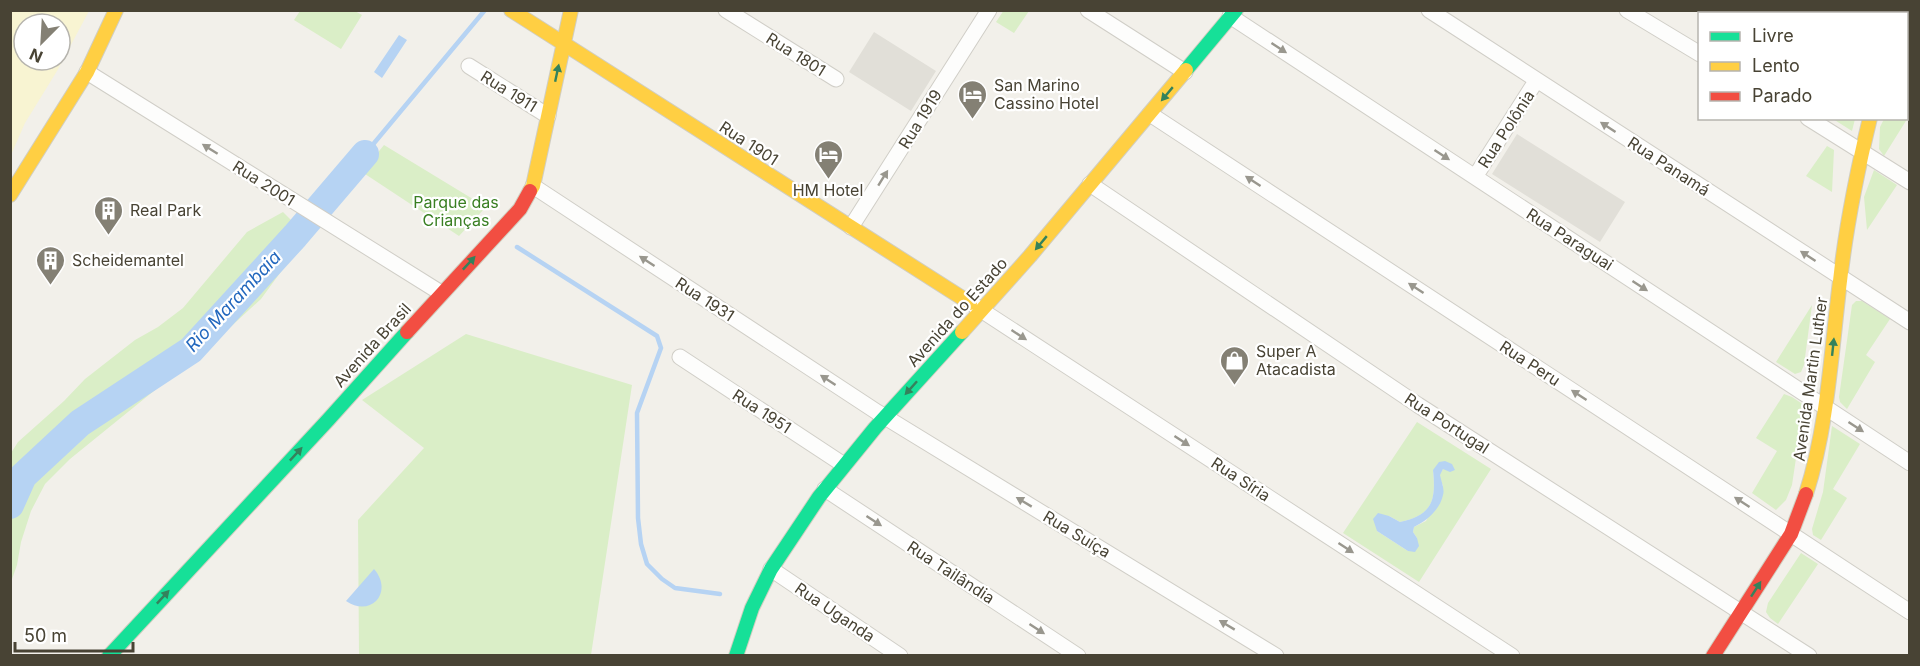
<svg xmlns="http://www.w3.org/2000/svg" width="1920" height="666" font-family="Inter,sans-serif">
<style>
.green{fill:#daeec7;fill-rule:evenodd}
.sand{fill:#f8f4d2;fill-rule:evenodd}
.parking{fill:#e1dfd8}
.water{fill:#b6d3f3}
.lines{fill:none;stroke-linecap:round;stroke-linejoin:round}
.stream{stroke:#b6d3f3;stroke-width:4.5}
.river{stroke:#b6d3f3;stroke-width:28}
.street-casing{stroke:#d0cec7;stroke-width:17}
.fast-casing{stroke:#d1cec0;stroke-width:16}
.slow-casing{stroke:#d1cec0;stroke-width:16}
.jam-casing{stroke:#d1cec0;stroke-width:16}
.street{stroke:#fdfdfc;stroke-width:15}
.fast{stroke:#16e098;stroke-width:14}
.slow{stroke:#ffcf43;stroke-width:14}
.jam{stroke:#f24e42;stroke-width:14}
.oneway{fill:#99978e}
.oneway2{fill:#34825c}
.labels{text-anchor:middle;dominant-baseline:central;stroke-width:4.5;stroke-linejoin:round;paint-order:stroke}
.street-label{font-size:16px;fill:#484334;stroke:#fff}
.poi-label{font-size:16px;fill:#484334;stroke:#fff;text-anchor:start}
.park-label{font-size:16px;fill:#397f22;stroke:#fff}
.water-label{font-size:18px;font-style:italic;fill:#2368be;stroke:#fff}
</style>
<rect width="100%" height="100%" fill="#f2f0ea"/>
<path class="green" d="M1004,10L1029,11L1014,33L996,22Z
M300,11H355L362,15L341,49L294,20Z
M1907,114L1909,116L1884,156L1879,149L1880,127L1884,119L1906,118Z
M1833,119H1855L1852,131Z
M384,145L486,207L459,236L362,172Z
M1827,146L1834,150L1832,192L1806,176Z
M1874,170L1897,185L1867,230L1864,197Z
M283,212L307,236L261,299L213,343L70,459L45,484L31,511L21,542L17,565L11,582V453L18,442L64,401L85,379L135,340L158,327L183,308L247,232Z
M1856,301H1862L1890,319L1866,355L1875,362L1847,409L1840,402L1839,397L1852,305Z
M1812,305L1804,365L1801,372L1795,374L1776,362Z
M466,334L632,385L591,655H359L358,520L424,448L362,400Z
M1784,394L1792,397L1804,405L1792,485L1786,500L1776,510L1752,493L1777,451L1756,438Z
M1417,422L1491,469L1419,582L1343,533ZM1452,464L1443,469L1439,476L1443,486L1426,521L1414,527L1413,532L1417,538L1408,551L1377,531L1389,516L1400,522C1433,515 1436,501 1433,470Z
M1832,426L1860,444L1833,489L1847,498L1821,540L1813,535L1812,529L1823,492Z
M1801,553L1818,564L1778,624L1770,618L1766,612L1768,603Z"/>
<path class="sand" d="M11,10L89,11L57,71L25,123L11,155ZM24,24H60V60H24Z"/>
<path class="parking" d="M874,32L936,71L911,111L849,72Z
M1517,134L1625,202L1600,242L1492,174Z"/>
<path class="water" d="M399,35L407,40L382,78L374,72Z
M1445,461L1452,464L1455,470L1450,472L1443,469L1440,475C1441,481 1445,489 1443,495C1440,510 1426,521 1414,527L1413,532L1417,538L1419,546L1415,552L1408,551L1377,531L1373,519L1378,513L1389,516L1400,522C1433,515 1436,500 1433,470L1439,462Z
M374,569C394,592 371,618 346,601Z"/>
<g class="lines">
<path class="stream" d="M365,154L485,10
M517,247L657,336L661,348L637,413L638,518L641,544L647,564L662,579L675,588L720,594"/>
<path class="river" d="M10,505L23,476L80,423L191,350L295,236L365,154"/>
<defs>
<path id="street" d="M726,10L836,79
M1088,10L1185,72
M1429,10L1910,322
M1627,10L1700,54
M1824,10L1829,14
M1230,16L1910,463
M1906,64L1910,66
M469,66L548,116
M87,72L441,293
M1150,114L1910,612
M1808,118L1910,182
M1475,177L1536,81
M1090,184L1418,405L1809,656
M533,186L877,412L1276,656
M851,227L989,10
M975,306L1512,656
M680,357L844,465
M825,489L1078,656
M771,569L900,656"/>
<path id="fast" d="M1186,70L1236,10
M109,656L328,420L407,332
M736,656L752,608L771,569L819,497L875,428L962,332"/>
<path id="slow" d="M511,10L970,303
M530,191L533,186L571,10
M10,195L87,72L116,10
M962,332L1030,256L1186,70
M1806,494C1828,425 1831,353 1840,281C1846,226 1857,172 1870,118"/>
<path id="jam" d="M1904,14L1905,10
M407,332L520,209L530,191
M1713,656L1791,534L1806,494"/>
</defs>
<use href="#street" class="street-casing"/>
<use href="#fast" class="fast-casing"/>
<use href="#slow" class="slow-casing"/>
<use href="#jam" class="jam-casing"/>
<use href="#street" class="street"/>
<use href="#fast" class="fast"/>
<use href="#slow" class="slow"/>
<use href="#jam" class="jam"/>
</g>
<defs><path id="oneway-solid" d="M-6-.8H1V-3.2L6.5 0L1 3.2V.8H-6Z" transform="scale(1.5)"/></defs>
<g class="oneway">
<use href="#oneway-solid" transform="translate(1279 48) rotate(33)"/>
<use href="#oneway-solid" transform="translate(1608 127) rotate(-147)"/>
<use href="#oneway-solid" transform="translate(210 149) rotate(-148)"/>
<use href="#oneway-solid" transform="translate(1442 155) rotate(33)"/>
<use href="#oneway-solid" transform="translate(883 178) rotate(-58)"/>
<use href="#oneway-solid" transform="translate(1253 181) rotate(-147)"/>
<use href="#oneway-solid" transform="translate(1808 256) rotate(-147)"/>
<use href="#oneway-solid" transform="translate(647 261) rotate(-147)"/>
<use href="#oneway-solid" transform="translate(1640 286) rotate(33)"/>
<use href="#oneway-solid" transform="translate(1416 288) rotate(-147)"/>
<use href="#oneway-solid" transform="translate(1019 335) rotate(33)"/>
<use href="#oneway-solid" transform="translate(828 380) rotate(-147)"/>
<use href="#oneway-solid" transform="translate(1579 395) rotate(-147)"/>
<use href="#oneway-solid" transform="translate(1856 427) rotate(33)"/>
<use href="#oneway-solid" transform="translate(1182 441) rotate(33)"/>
<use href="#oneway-solid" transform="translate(1024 502) rotate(-149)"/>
<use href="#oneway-solid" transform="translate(1742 502) rotate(-147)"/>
<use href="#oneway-solid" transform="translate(874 521) rotate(33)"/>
<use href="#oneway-solid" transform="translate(1346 548) rotate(33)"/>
<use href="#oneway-solid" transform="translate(1227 625) rotate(-149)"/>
<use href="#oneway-solid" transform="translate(1037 629) rotate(33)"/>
</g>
<g class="oneway2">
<use href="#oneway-solid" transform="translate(557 73) rotate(-78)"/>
<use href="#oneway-solid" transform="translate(1167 94) rotate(130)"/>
<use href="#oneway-solid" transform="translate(1041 243) rotate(130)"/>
<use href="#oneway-solid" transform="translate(469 263) rotate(-47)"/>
<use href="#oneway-solid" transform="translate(1833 347) rotate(-84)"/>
<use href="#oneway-solid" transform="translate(911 388) rotate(132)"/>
<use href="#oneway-solid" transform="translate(296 454) rotate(-47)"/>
<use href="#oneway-solid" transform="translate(1756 589) rotate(-57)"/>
<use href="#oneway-solid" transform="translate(163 597) rotate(-47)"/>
</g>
<defs>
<symbol id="hotel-pin" viewBox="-11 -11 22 30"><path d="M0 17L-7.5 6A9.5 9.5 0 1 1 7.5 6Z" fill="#848074" stroke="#fff"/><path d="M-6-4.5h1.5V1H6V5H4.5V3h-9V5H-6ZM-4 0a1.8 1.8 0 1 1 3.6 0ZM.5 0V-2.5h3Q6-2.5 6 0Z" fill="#fff"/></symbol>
<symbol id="building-pin" viewBox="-11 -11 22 30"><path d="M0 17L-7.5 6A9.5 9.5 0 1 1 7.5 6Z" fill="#848074" stroke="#fff"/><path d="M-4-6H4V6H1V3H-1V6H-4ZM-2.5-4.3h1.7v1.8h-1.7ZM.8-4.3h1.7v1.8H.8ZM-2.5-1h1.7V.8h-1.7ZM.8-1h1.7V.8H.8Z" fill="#fff"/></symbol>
<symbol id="shop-pin" viewBox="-11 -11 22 30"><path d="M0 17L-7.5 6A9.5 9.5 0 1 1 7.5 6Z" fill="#848074" stroke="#fff"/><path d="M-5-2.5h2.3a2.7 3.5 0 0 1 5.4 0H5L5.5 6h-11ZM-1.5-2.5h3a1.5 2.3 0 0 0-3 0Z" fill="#fff"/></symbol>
</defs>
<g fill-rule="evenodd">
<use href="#hotel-pin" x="956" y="78" width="33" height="45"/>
<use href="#hotel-pin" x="812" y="138" width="33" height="45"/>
<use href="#building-pin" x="92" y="194" width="33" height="45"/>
<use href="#building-pin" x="34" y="244" width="33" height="45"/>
<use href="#shop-pin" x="1218" y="344" width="33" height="45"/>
</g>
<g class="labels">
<g class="street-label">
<text transform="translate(796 54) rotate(32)">Rua 1801</text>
<text transform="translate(509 91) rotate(32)">Rua 1911</text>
<text transform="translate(920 119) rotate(-58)">Rua 1919</text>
<text transform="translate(1506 129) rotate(-57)">Rua Polônia</text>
<text transform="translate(749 143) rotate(33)">Rua 1901</text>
<text transform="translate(1669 166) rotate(33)">Rua Panamá</text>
<text transform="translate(264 183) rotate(32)">Rua 2001</text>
<text transform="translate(1570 239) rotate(33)">Rua Paraguai</text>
<text transform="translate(705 299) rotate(33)">Rua 1931</text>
<text transform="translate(957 312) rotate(-48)">Avenida do Estado</text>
<text transform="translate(372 345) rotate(-48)">Avenida Brasil</text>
<text transform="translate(1530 363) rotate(33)">Rua Peru</text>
<text transform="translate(1810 379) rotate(-82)">Avenida Martin Luther</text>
<text transform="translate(762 411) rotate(33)">Rua 1951</text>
<text transform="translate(1447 423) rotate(33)">Rua Portugal</text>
<text transform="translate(1241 479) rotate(33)">Rua Síria</text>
<text transform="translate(1077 534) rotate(31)">Rua Suíça</text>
<text transform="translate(951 572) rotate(33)">Rua Tailândia</text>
<text transform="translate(835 612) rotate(34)">Rua Uganda</text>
</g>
<g class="poi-label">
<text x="994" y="85">San Marino<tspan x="994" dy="18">Cassino Hotel</tspan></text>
<text x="828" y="190" text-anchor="middle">HM Hotel</text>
<text x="130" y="210">Real Park</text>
<text x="72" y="260">Scheidemantel</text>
<text x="1256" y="351">Super A<tspan x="1256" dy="18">Atacadista</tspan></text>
</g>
<g class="park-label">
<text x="456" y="202">Parque das<tspan x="456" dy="18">Crianças</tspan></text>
</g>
<g class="water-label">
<text transform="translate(233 301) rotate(-47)">Rio Marambaia</text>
</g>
</g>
<rect width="1920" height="666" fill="none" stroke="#484334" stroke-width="24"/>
<rect x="1698" y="12" width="210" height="108" fill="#ffffff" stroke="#b6b4ae" stroke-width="1.5"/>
<rect x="1710" y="32" width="30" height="9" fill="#16e098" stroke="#b6b4ae" stroke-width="1.5"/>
<text x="1752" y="42" font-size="18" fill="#484334">Livre</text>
<rect x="1710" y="62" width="30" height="9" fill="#ffcf43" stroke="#b6b4ae" stroke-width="1.5"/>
<text x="1752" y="72" font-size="18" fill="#484334">Lento</text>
<rect x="1710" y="92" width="30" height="9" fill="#f24e42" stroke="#b6b4ae" stroke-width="1.5"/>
<text x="1752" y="102" font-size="18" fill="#484334">Parado</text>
<g transform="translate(42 42) rotate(204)"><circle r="28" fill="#ffffff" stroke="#b6b4ae" stroke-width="1.5"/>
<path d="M0-4.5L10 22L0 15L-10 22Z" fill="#848074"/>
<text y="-9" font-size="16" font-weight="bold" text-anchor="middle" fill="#484334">N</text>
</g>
<path d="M15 642v9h118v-9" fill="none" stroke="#484334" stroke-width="3"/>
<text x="24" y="642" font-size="18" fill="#484334" stroke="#ffffff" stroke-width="4.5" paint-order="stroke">50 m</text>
</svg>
